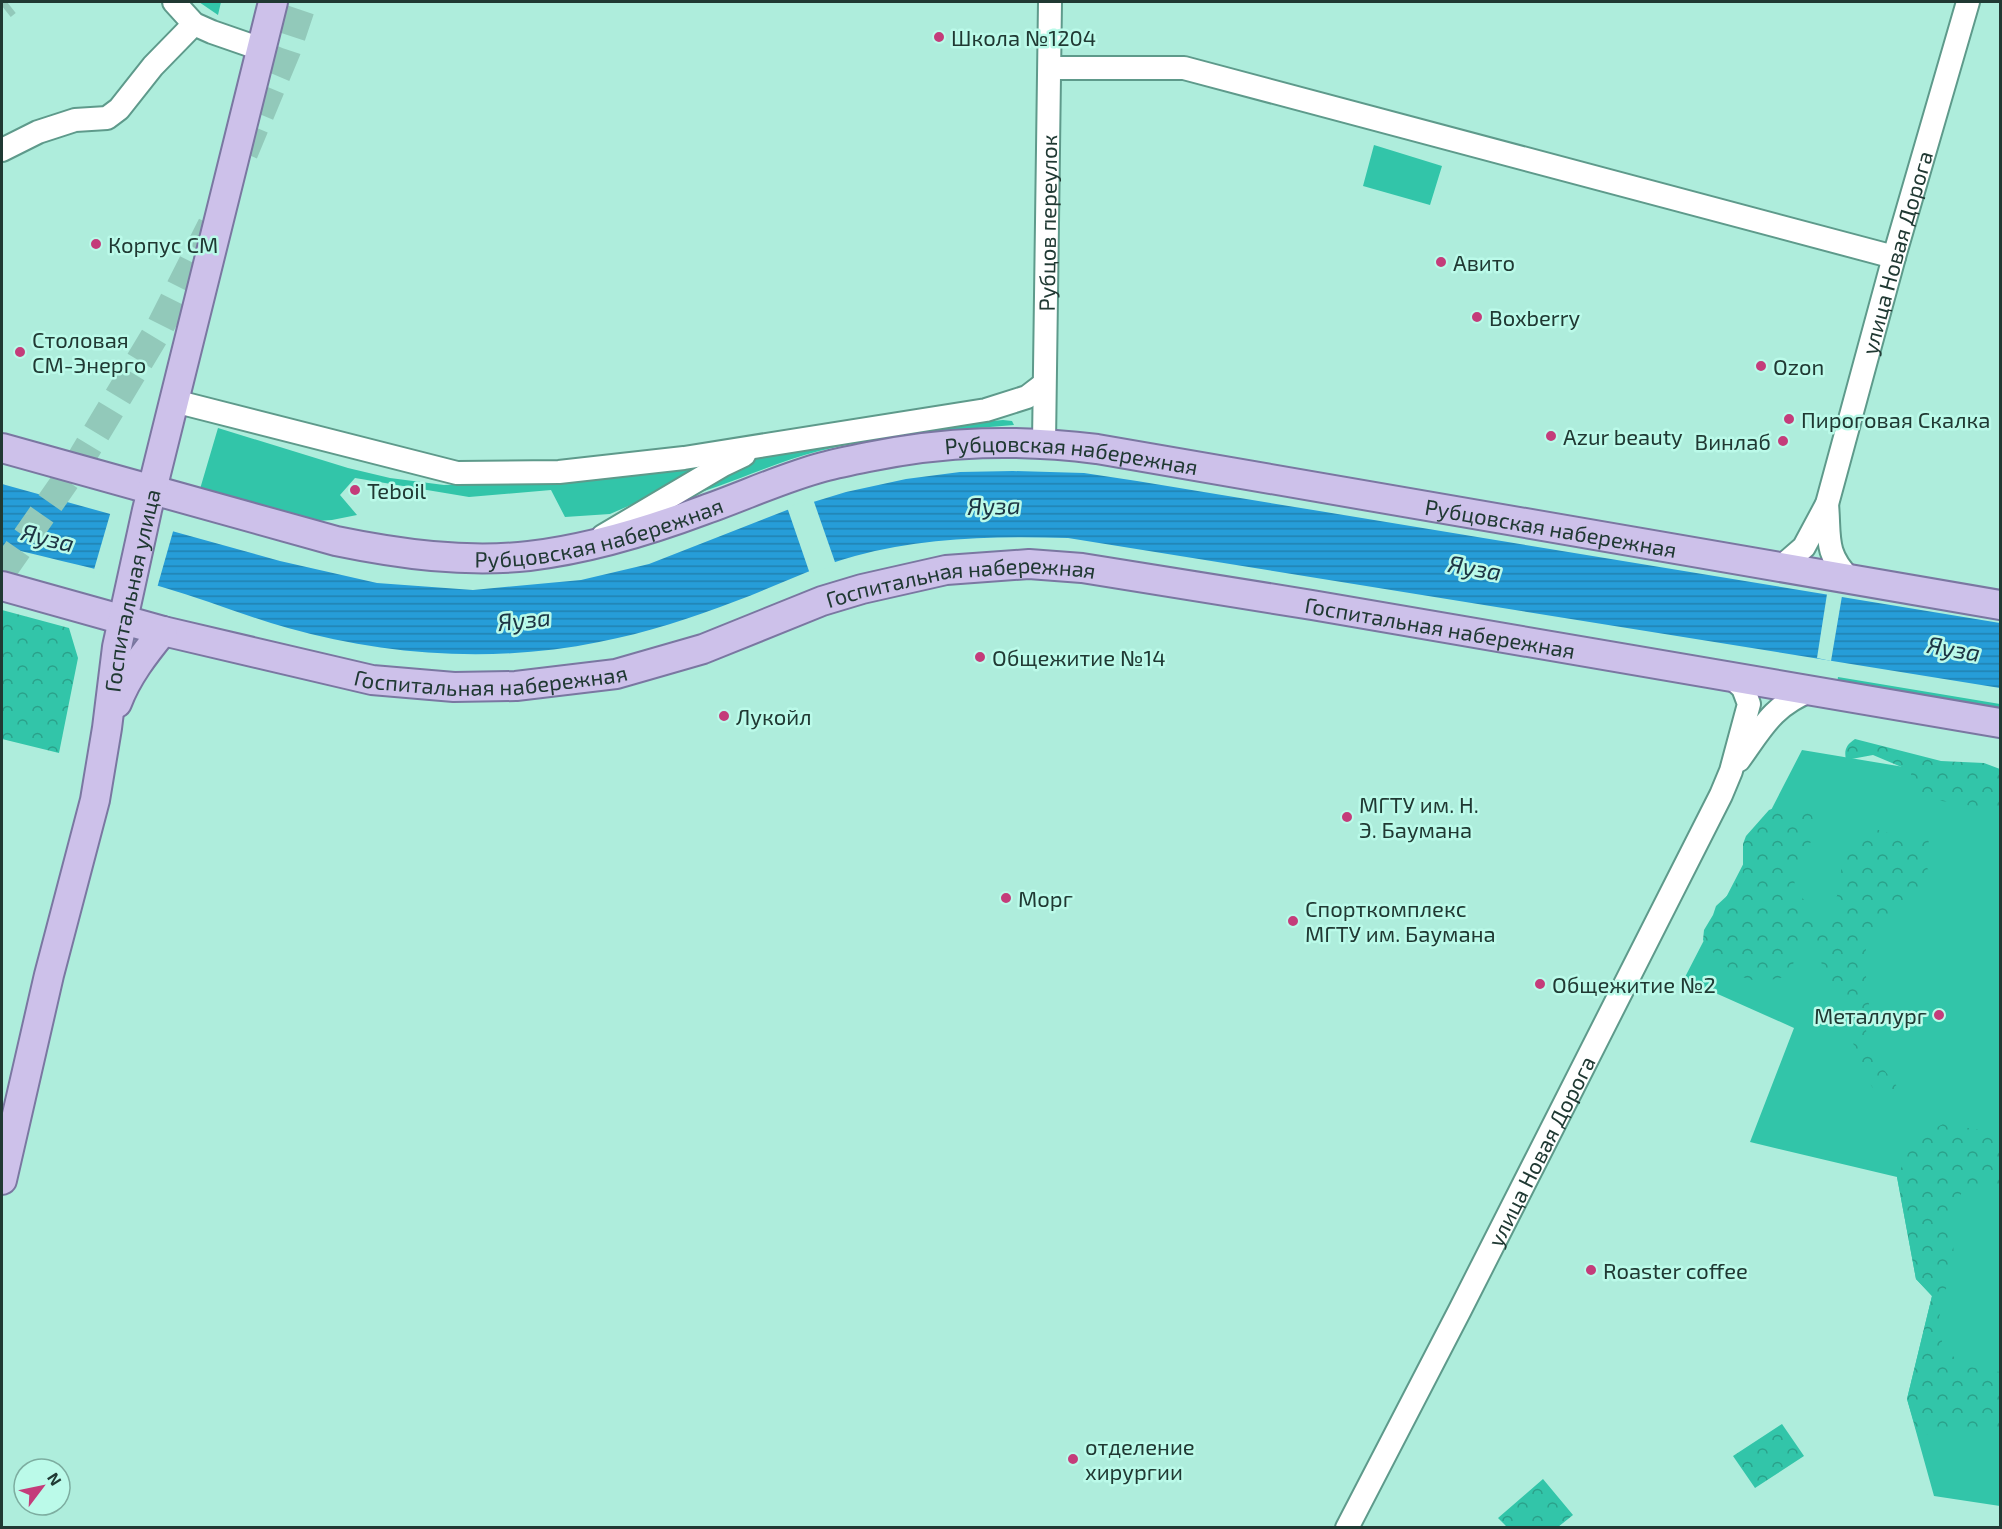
<svg xmlns="http://www.w3.org/2000/svg" width="2002" height="1529" font-family="'Exo 2',sans-serif">
<style>
.grass{fill:#32c5a9}
.forest{fill:url(#forest-crowns)}
.water{fill:url(#water-rules)}
.pier{fill:#aeeddc}
.lines{fill:none;stroke-linecap:round;stroke-linejoin:round}
.major-tunnel{stroke:#92c9ba;stroke-width:28;stroke-dasharray:28 14;stroke-linecap:butt}
.minor-casing{stroke:#5e9a8b;stroke-width:26}
.major-casing{stroke:#7a77a1;stroke-width:32}
.minor{stroke:#fff;stroke-width:22}
.major{stroke:#cdc1ea;stroke-width:28}
.poi-dot{fill:#c43c7a;stroke:#bbfae9;stroke-width:2}
.labels{text-anchor:middle;dominant-baseline:central;stroke-width:5;stroke-linejoin:round;paint-order:stroke}
.poi-label{font-size:22px;fill:#203933;stroke:#bbfae9;text-anchor:start}
.street-label{font-size:22px;fill:#203933;stroke:#bbfae9}
.water-label{font-size:24px;font-style:italic;fill:#1d3443;stroke:#bbfae9}
</style>
<defs>
<pattern id="forest-crowns" width="20" height="18" patternUnits="userSpaceOnUse" patternTransform="scale(1.5)"><rect width="20" height="18" fill="#32c5a9"/><path d="M2 6a3 3 0 1 1 6 0M12 15a3 3 0 1 1 6 0" fill="none" stroke="#2aa18a"/></pattern>
<pattern id="water-rules" width="6" height="5" patternUnits="userSpaceOnUse" patternTransform="scale(1.5)"><rect width="6" height="5" fill="#269dd8"/><path d="M0 2.5h6" fill="none" stroke="#2081b0"/></pattern>
</defs>
<rect width="100%" height="100%" fill="#aeeddc"/>
<path class="grass" d="M199,2H221L218,15Z
M1374,145L1442,166L1430,205L1363,186Z
M1003,420L1012,421L1014,425C949,430 883,435 819,451C768,464 722,489 671,500L729,465L786,444L839,436Z
M218,428L348,468L390,478L444,485L502,483L707,465L640,501L610,514L565,517L551,490L469,497L355,478L340,495L357,515L332,520L317,521L200,489Z
M1838,677L2000,704V711L1837,683Z
M1802,750L2000,783V1506L1934,1496L1907,1399L1932,1296L1916,1279L1897,1177L1750,1142L1794,1028L1684,979Z"/>
<path class="forest" d="M2,610L69,628L78,658L59,753L2,739Z
M1855,739L1941,761L1984,763L2000,769V812L1957,803L1912,797L1911,771L1873,755L1846,760C1844,750 1846,745 1855,739Z
M1796,806L1804,809L1812,814L1815,833L1794,877L1795,887L1817,919L1825,920C1832,910 1837,897 1840,886C1845,862 1831,854 1856,836C1859,833 1864,830 1868,829C1879,827 1896,838 1904,838C1908,837 1917,833 1922,832L1929,838L1926,866L1931,874L1933,884C1919,907 1891,915 1873,934C1858,950 1869,986 1869,1006C1868,1014 1865,1022 1866,1030C1867,1037 1871,1049 1874,1056C1881,1068 1892,1078 1899,1090L1892,1097H1883L1876,1093L1871,1085L1853,1043L1854,1009L1841,997L1832,981L1826,974L1816,950L1802,939C1795,949 1797,962 1788,973C1783,979 1775,979 1767,980C1762,980 1757,981 1753,980C1732,977 1715,955 1703,940L1704,930L1713,915L1716,906L1729,894L1743,872V844L1746,836L1769,810L1777,807Z
M1943,1124L2000,1133V1185L1964,1186L1951,1221L1954,1256L1939,1318L1943,1350L1970,1367L2000,1372V1434L1970,1427L1918,1436L1907,1399L1932,1296L1916,1279L1897,1177L1908,1153L1924,1134Z
M1782,1424L1804,1456L1755,1488L1733,1456Z
M1543,1479L1573,1515L1558,1527H1507L1498,1518Z"/>
<path class="water" d="M1013,471L1084,473L1137,481L2000,623V688L1068,538C997,536 924,537 855,556C814,567 776,586 736,601C692,618 646,633 599,642C496,663 388,656 288,628C245,616 204,599 162,587C110,571 54,560 2,546V484L280,561L377,583L473,590L581,580L649,564L787,510L846,492L906,479L960,472Z"/>
<path class="pier" d="M813,499L836,565L810,574L787,507Z
M111,511L174,528L157,588L93,573Z
M1827,594L1842,596L1831,661L1817,658Z"/>
<g class="lines">
<path class="major-tunnel" d="M2,6L7,2
M244,153L287,50L303,2
M2,572L82,457L160,327L213,222"/>
<defs>
<g id="minor">
<path d="M174,2L194,24L212,32L261,49"/>
<path d="M1050,68H1184L1894,257"/>
<path d="M2,150L38,132L75,120L107,118L119,109L153,66L194,24"/>
<path d="M174,401L457,473L559,472L684,458L986,410L1027,397L1044,384"/>
<path id="s1" d="M1044,443L1050,2"/>
<path d="M1827,504C1830,536 1824,553 1849,578"/>
<path d="M603,536L723,465L744,455"/>
<path id="s2" d="M1781,567L1804,547L1827,504L1894,257L1968,2"/>
<path d="M1739,760C1762,728 1773,705 1812,690"/>
<path id="s3" d="M1347,1528L1460,1310L1721,795L1731,771L1749,704L1743,688L1730,676"/>
</g>
<g id="major">
<path id="s4" d="M2,448L336,541C399,554 465,563 529,556C589,549 648,531 704,510C744,496 782,478 823,467C838,463 853,460 868,457C947,441 1017,439 1097,449L2000,605"/>
<path id="s5" d="M2,586L163,631L372,680L454,687L516,686L616,674L703,649L822,601L862,589L946,570L1029,564L1082,568L1312,605L2000,723"/>
<path d="M117,703C127,676 145,653 163,631"/>
<path id="s6" d="M2,1180L49,975L95,800L107,728L117,647L147,510L273,2"/>
</g>
</defs>
<use href="#minor" class="minor-casing"/>
<use href="#major" class="major-casing"/>
<use href="#minor" class="minor"/>
<use href="#major" class="major"/>
</g>
<g class="poi-dot">
<circle cx="939" cy="37" r="6"/>
<circle cx="96" cy="244" r="6"/>
<circle cx="1441" cy="262" r="6"/>
<circle cx="1477" cy="317" r="6"/>
<circle cx="20" cy="352" r="6"/>
<circle cx="1761" cy="366" r="6"/>
<circle cx="1789" cy="419" r="6"/>
<circle cx="1551" cy="436" r="6"/>
<circle cx="1783" cy="441" r="6"/>
<circle cx="355" cy="490" r="6"/>
<circle cx="980" cy="657" r="6"/>
<circle cx="724" cy="716" r="6"/>
<circle cx="1347" cy="817" r="6"/>
<circle cx="1006" cy="898" r="6"/>
<circle cx="1293" cy="921" r="6"/>
<circle cx="1540" cy="984" r="6"/>
<circle cx="1939" cy="1015" r="6"/>
<circle cx="1591" cy="1270" r="6"/>
<circle cx="1073" cy="1459" r="6"/>
</g>
<g class="labels">
<g class="poi-label">
<text x="951" y="37">Школа №1204</text>
<text x="108" y="244">Корпус СМ</text>
<text x="1453" y="262">Авито</text>
<text x="1489" y="317">Boxberry</text>
<text x="32" y="339">Столовая<tspan x="32" dy="25">СМ-Энерго</tspan></text>
<text x="1773" y="366">Ozon</text>
<text x="1801" y="419">Пироговая Скалка</text>
<text x="1563" y="436">Azur beauty</text>
<text x="1771" y="441" text-anchor="end">Винлаб</text>
<text x="367" y="490">Teboil</text>
<text x="992" y="657">Общежитие №14</text>
<text x="736" y="716">Лукойл</text>
<text x="1359" y="804">МГТУ им. Н.<tspan x="1359" dy="25">Э. Баумана</tspan></text>
<text x="1018" y="898">Морг</text>
<text x="1305" y="908">Спорткомплекс<tspan x="1305" dy="25">МГТУ им. Баумана</tspan></text>
<text x="1552" y="984">Общежитие №2</text>
<text x="1927" y="1015" text-anchor="end">Металлург</text>
<text x="1603" y="1270">Roaster coffee</text>
<text x="1085" y="1446">отделение<tspan x="1085" dy="25">хирургии</tspan></text>
</g>
<g class="street-label">
<text stroke="none"><textPath href="#s1" startOffset="220">Рубцов переулок</textPath></text>
<text stroke="none"><textPath href="#s2" startOffset="340">улица Новая Дорога</textPath></text>
<text stroke="none"><textPath href="#s4" startOffset="1100">Рубцовская набережная</textPath></text>
<text stroke="none"><textPath href="#s4" startOffset="1586">Рубцовская набережная</textPath></text>
<text stroke="none"><textPath href="#s4" startOffset="614">Рубцовская набережная</textPath></text>
<text stroke="none"><textPath href="#s5" startOffset="987">Госпитальная набережная</textPath></text>
<text stroke="none"><textPath href="#s6" startOffset="604">Госпитальная улица</textPath></text>
<text stroke="none"><textPath href="#s5" startOffset="1473">Госпитальная набережная</textPath></text>
<text stroke="none"><textPath href="#s5" startOffset="501">Госпитальная набережная</textPath></text>
<text stroke="none"><textPath href="#s3" startOffset="424">улица Новая Дорога</textPath></text>
</g>
<g class="water-label">
<text transform="translate(994 505) rotate(-1)">Яуза</text>
<text transform="translate(48 537) rotate(14)">Яуза</text>
<text transform="translate(1475 567) rotate(10)">Яуза</text>
<text transform="translate(524 619) rotate(-6)">Яуза</text>
<text transform="translate(1954 648) rotate(10)">Яуза</text>
</g>
</g>
<rect width="2002" height="1529" fill="none" stroke="#203933" stroke-width="6"/>
<g transform="translate(42 1487) rotate(58)"><circle r="28" fill="#bbfae9" stroke="#7dada0" stroke-width="1.5"/>
<path d="M0-4.5L10 22L0 15L-10 22Z" fill="#c43c7a"/>
<text y="-9" font-size="16" font-weight="bold" text-anchor="middle" fill="#203933">N</text>
</g>
</svg>
